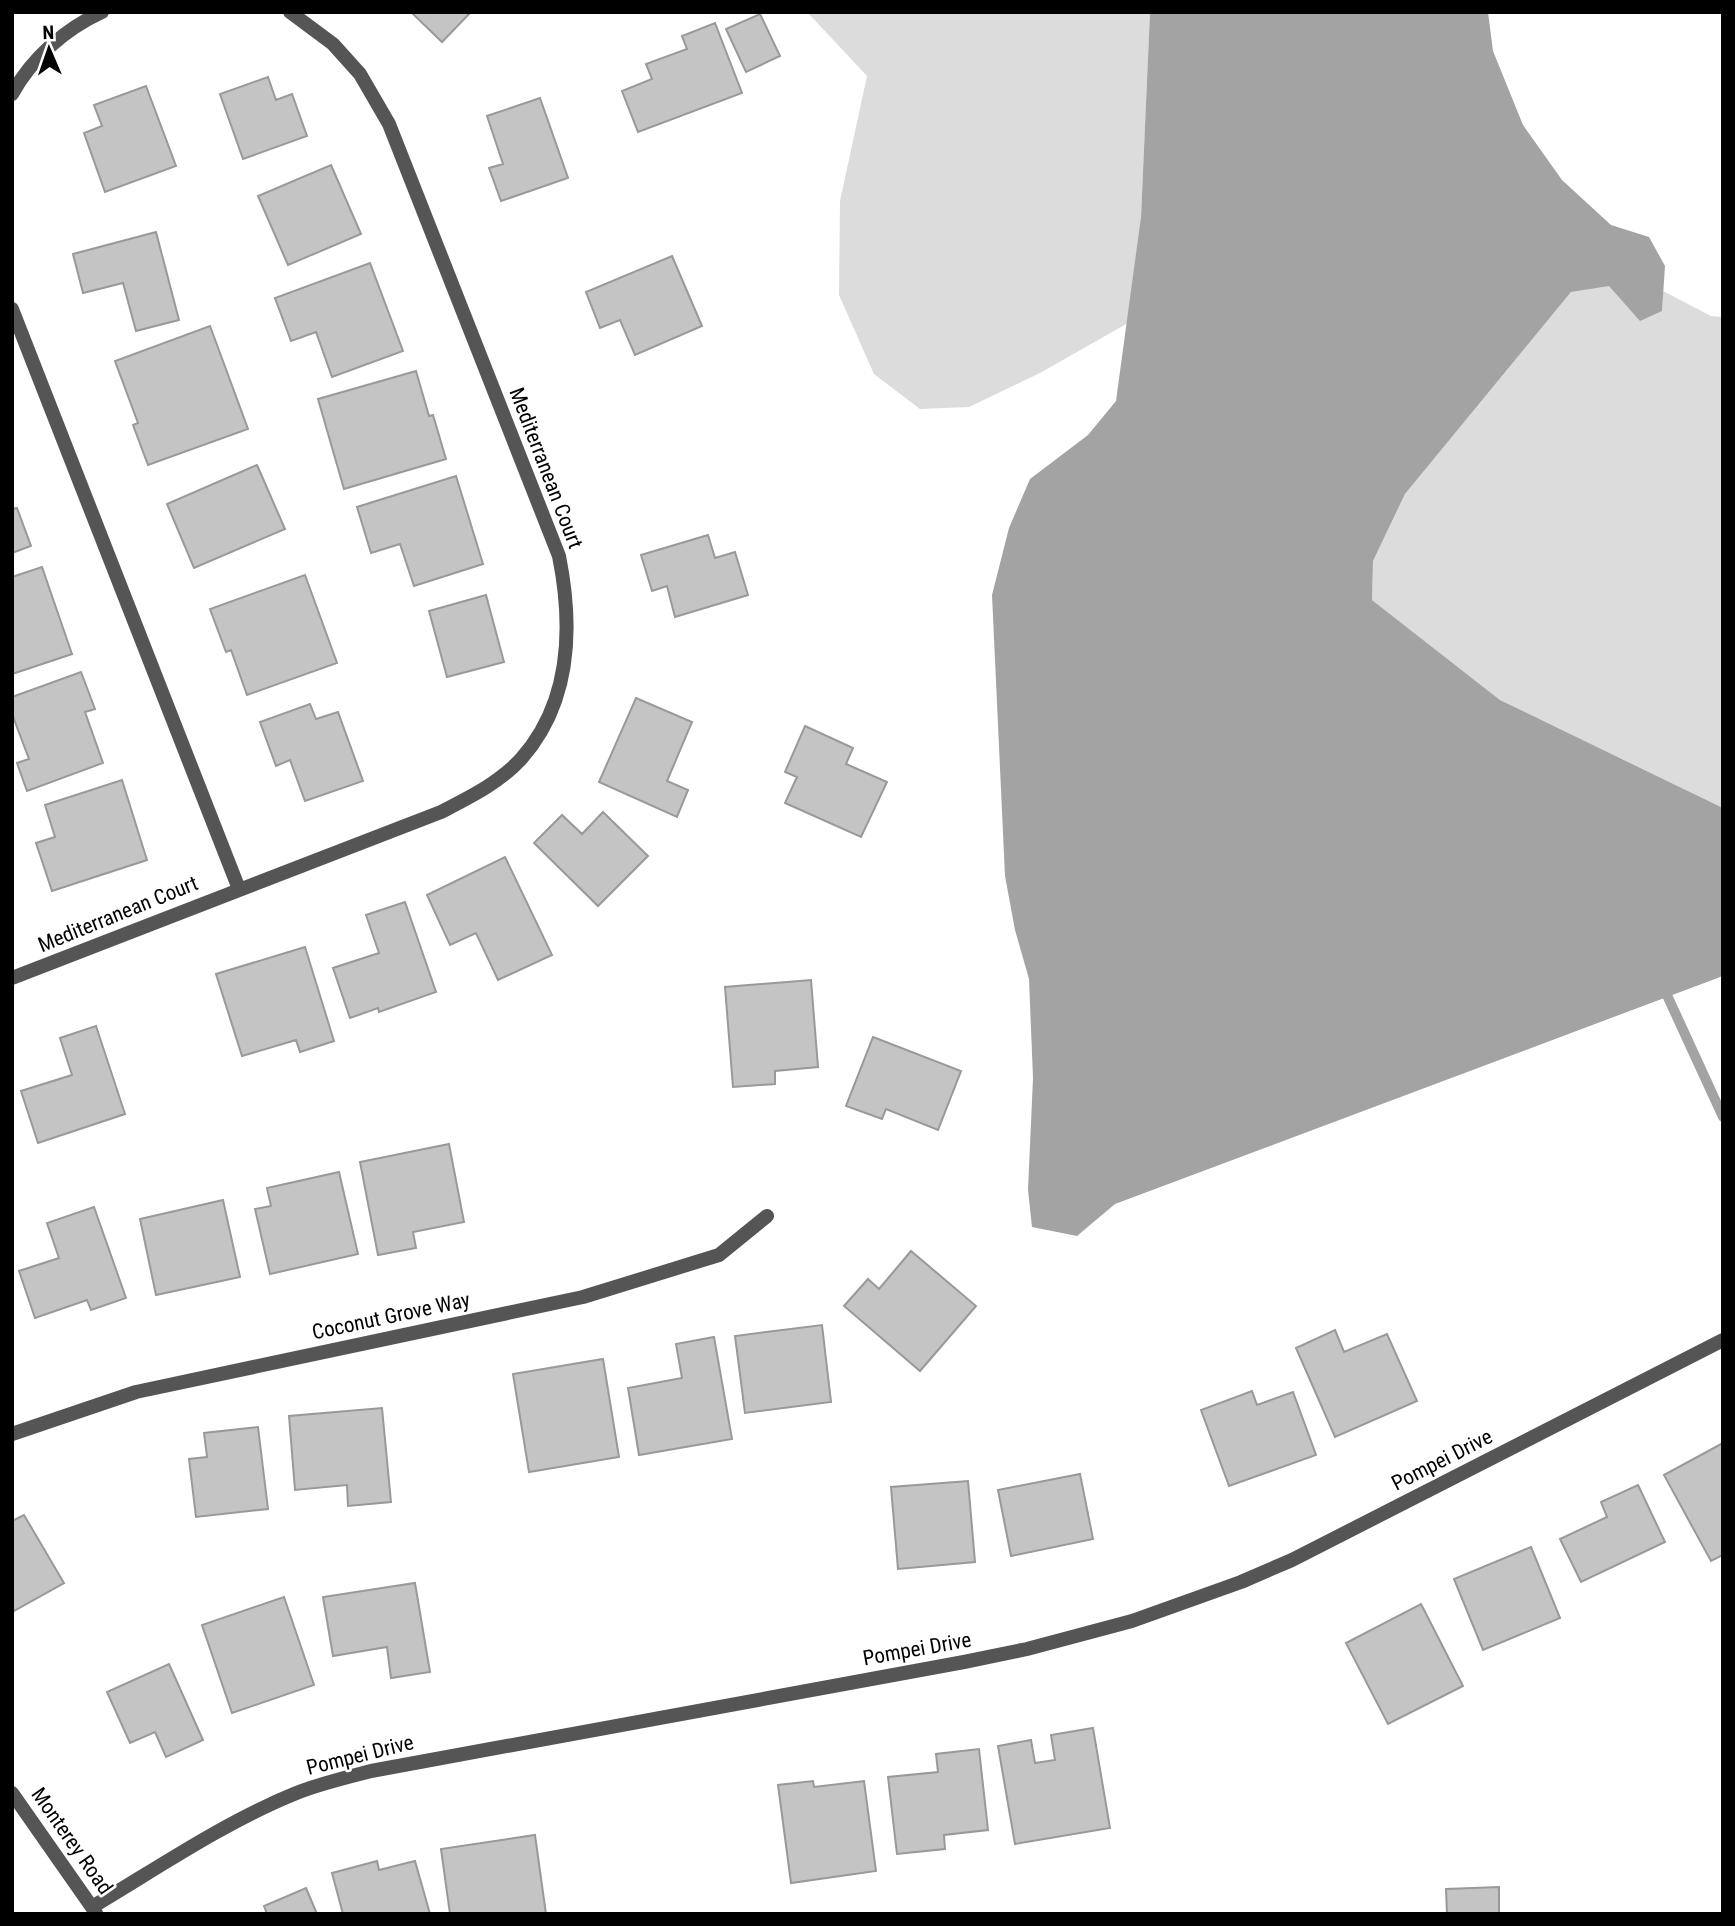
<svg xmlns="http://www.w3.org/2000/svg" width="1735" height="1926" font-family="'Roboto Condensed',sans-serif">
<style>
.green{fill:#dcdcdc}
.water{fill:#a3a3a3}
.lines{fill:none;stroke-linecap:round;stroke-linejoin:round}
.stream{stroke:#a3a3a3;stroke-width:10}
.building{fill:#c4c4c4;stroke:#999;stroke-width:2}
.minor{stroke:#555;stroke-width:14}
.tertiary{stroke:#555;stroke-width:14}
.labels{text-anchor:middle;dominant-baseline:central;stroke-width:5;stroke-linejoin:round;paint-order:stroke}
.street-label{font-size:21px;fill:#000;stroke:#fff}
</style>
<rect width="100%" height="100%" fill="#fff"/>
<path class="green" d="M807,12H1150L1141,217L1128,323L1040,373L969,407L920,409L874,374L839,295L840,201L867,76Z
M1609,285L1662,311L1663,291L1711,316L1723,317V808L1500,700L1372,600L1373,561L1405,494L1571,292Z"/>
<path class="water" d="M1150,12H1488L1493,51L1523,125L1562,180L1611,225L1649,237L1665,266L1662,311L1640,321L1609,286L1571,292L1405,494L1373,561L1372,600L1500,700L1723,808V976L1115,1204L1077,1236L1032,1227L1028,1190L1033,1078L1029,979L1015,930L1005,876L992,595L1009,528L1030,479L1088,435L1116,401L1141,217Z"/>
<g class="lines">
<path class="stream" d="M1666,993L1723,1117"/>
</g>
<path class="building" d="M411,12H471L442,42Z
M760,14L780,56L746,72L726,29Z
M715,23L742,93L638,132L622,91L652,79L646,64L687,49L682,36Z
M268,77L276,100L292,94L307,136L243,159L220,94Z
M146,86L176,166L105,192L84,133L102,126L94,105Z
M540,98L568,178L501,201L489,168L503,164L487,116Z
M331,165L361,234L288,265L258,196Z
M156,232L179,320L136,331L123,283L83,293L73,254Z
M672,256L702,326L635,355L620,320L600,328L586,292Z
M370,263L403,351L332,377L316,332L291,341L275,298Z
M210,326L248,429L148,465L133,425L138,423L115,361Z
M416,371L429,416L433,415L446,459L344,489L318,399Z
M257,465L285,529L194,568L167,504Z
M456,476L483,564L414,586L400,544L371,553L357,507Z
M17,508L31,546L12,553V509Z
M708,535L715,558L735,552L748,595L675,617L667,586L652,591L641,555Z
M42,567L72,654L12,674V577Z
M305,575L337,663L247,695L231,650L226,652L210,609Z
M486,595L504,662L447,677L429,611Z
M81,672L95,709L85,712L103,763L27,791L17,763L29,759L12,714V697Z
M636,698L692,722L667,781L688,790L677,817L599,782Z
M310,704L316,719L338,712L363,781L305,801L290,760L276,766L260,722Z
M805,726L853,748L846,764L887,782L861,837L785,803L797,777L785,772Z
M122,780L147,860L52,891L36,843L55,837L45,805Z
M603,812L648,856L598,906L534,843L562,815L582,834Z
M505,857L552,955L498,980L476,933L450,945L427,895Z
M405,902L436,992L379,1012L378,1008L350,1018L333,968L379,953L366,915Z
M305,947L334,1041L300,1052L296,1040L242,1056L216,974Z
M811,980L818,1067L775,1071V1084L733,1087L725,987Z
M96,1026L125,1114L38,1143L21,1091L72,1075L60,1038Z
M873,1037L961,1071L938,1130L886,1109L882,1119L846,1106Z
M449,1144L464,1222L413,1232L416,1248L378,1255L360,1162Z
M339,1172L358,1254L270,1274L255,1209L271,1206L267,1188Z
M223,1200L240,1277L156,1295L140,1219Z
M94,1207L126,1298L91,1310L87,1300L35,1318L19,1271L59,1258L47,1223Z
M911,1251L976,1306L920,1371L844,1306L868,1279L879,1289Z
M822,1325L831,1402L745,1413L735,1336Z
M1335,1330L1344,1352L1387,1334L1417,1401L1335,1437L1296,1348Z
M714,1337L732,1439L639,1455L628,1388L682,1378L676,1344Z
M603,1359L619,1457L529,1472L513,1374Z
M1252,1391L1257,1405L1293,1392L1316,1455L1229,1486L1201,1410Z
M382,1408L391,1502L348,1506L347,1485L295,1490L289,1416Z
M258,1427L268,1509L196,1517L189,1459L207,1457L204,1433Z
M1723,1443V1555L1711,1561L1664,1475Z
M1080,1474L1093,1539L1011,1556L998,1490Z
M968,1481L975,1562L898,1569L891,1487Z
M1638,1485L1665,1542L1581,1582L1560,1539L1607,1517L1601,1502Z
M24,1515L64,1583L12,1612V1521Z
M1531,1547L1560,1618L1483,1650L1454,1579Z
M415,1583L430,1672L391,1678L387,1647L333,1656L323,1597Z
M284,1597L314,1685L232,1713L202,1625Z
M1421,1604L1463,1686L1388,1724L1346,1643Z
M169,1664L203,1740L166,1757L155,1732L130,1743L107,1692Z
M1093,1728L1110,1828L1015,1844L998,1746L1031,1740L1035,1763L1055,1760L1051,1735Z
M979,1749L988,1830L944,1835L945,1849L897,1854L888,1777L938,1772L936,1754Z
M813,1781L814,1787L864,1781L876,1871L791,1883L778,1785Z
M535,1835L546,1914H450L441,1849Z
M377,1861L379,1870L415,1861L430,1914H343L332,1873Z
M1499,1887V1914H1447L1446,1889Z
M306,1888L317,1914H267L264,1906Z"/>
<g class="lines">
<path class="minor" d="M12,94C32,58 65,29 102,12
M12,309L239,889
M12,978L441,812C470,797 499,783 521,759C571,703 573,626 559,556L389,124L360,74L333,44L290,12
M12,1434L136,1392L583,1297L719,1255L767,1216"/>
<path class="tertiary" d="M12,1793L96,1913
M92,1907C156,1869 225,1822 294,1794C318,1784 345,1778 371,1771L964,1662L1027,1649L1132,1621L1241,1582L1292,1560L1723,1340"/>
</g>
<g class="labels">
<g class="street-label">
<text transform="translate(546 468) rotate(69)">Mediterranean Court</text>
<text transform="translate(118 914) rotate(-22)">Mediterranean Court</text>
<text transform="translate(391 1316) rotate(-12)">Coconut Grove Way</text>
<text transform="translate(1442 1460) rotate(-27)">Pompei Drive</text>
<text transform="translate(917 1649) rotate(-10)">Pompei Drive</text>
<text transform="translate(360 1755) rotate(-14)">Pompei Drive</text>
<text transform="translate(72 1841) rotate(55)">Monterey Road</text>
</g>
</g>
<rect width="1735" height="1926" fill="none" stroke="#000000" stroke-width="28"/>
<g transform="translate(49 49) rotate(358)" stroke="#ffffff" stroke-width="5" paint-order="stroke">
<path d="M0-5L12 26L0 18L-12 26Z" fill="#000000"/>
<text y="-10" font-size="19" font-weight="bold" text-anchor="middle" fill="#000000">N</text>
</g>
</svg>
